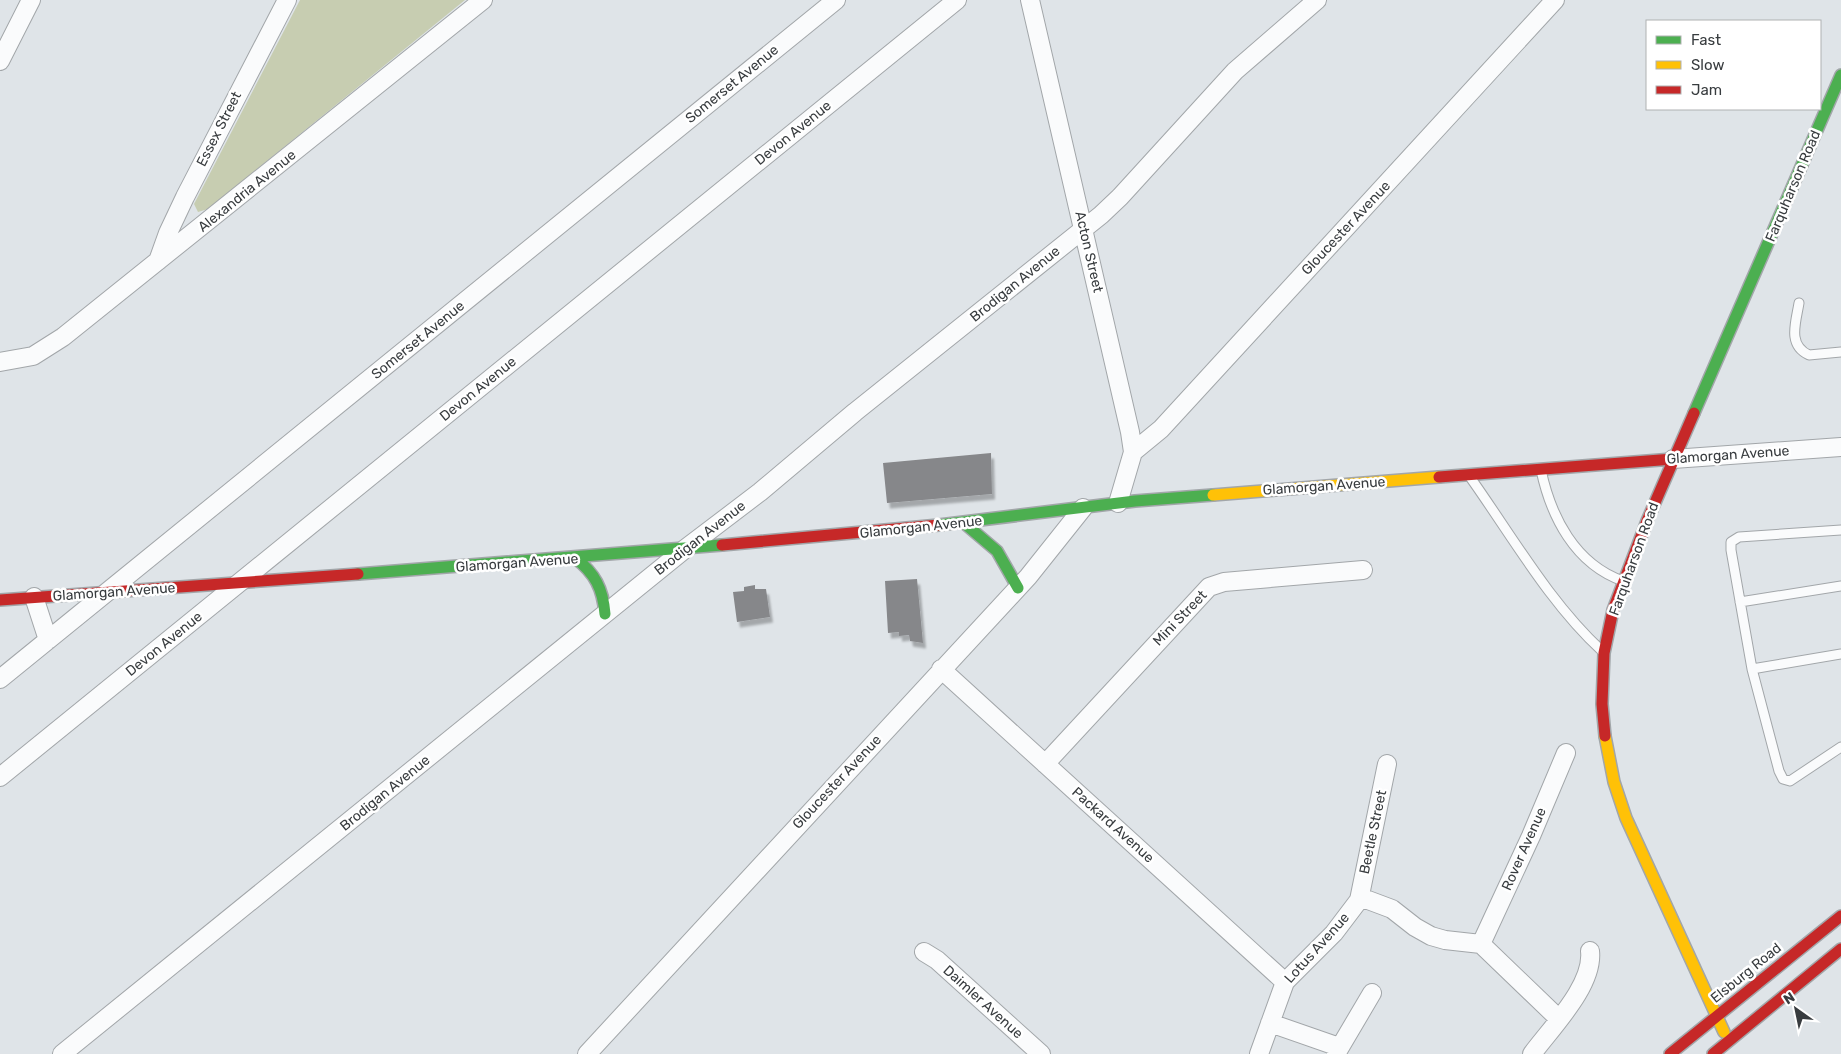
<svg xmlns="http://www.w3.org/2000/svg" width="1841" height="1054" font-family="Rubik,sans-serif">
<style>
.green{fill:#c7cdb1}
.building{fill:#86878a;filter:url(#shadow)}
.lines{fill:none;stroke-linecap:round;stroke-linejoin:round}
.lane-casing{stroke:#a2a6a9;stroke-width:11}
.street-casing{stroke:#a2a6a9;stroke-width:20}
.fast-casing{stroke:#a2a6a9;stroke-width:14}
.slow-casing{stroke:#a2a6a9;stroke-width:14}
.jam-casing{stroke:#a2a6a9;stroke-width:14}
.lane{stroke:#fafbfc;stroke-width:9}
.street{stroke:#fafbfc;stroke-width:18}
.fast{stroke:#4caf50;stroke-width:11}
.slow{stroke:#ffc107;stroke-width:11}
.jam{stroke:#c62828;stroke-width:11}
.labels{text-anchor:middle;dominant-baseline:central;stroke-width:5;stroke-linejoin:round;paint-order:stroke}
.street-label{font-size:14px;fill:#383c3f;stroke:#fff}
</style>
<defs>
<filter id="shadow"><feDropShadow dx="3" dy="5.5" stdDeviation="1" flood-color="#0004"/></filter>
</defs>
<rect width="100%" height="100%" fill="#dfe4e8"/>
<path class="green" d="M300,0H465L208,209L198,212L194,204Z"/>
<path class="building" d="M991,453L992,494L887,503L883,463Z
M917,579L923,643L910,641L909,635L899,636V632L888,633L885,581Z
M755,585V589H766L770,617L737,622L733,592L744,591V587Z"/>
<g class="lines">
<defs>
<path id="lane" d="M1799,303C1796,322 1787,345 1809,355L1841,352
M1541,470C1551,517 1575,564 1623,581
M1470,477C1512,536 1549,602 1602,651
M1841,530L1739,537L1731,542V550L1752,669L1779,771L1783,779L1790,781L1841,747
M1740,602L1841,586
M1752,669L1841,654"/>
<path id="street" d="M1030,0L1130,432L1133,452L1118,503
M0,61L31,0
M158,261L168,233L185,197L287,0
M0,362L33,356L63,337L483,0
M1133,452L1161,429L1555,0
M1673,459L1841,447
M34,597L48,640
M941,669L1285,982
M0,679L836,0
M1045,764L1209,587L1224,582L1363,570
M0,777L957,0
M1359,900H1368L1392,909L1415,927L1431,936L1445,940L1481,944L1559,1019
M1481,944L1531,836L1566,753
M924,952L937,960L1041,1054
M1270,1023L1339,1047
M62,1054L685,549L760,492L855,412L1101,215L1120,197L1235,71L1317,0
M587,1054L1028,577L1083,508
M1259,1054L1285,982L1334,933L1359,900L1387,764
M1336,1054L1372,993
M1532,1054C1552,1027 1594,985 1590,951"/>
<path id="fast" d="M1694,413L1841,75
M964,523L997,551L1018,588
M939,525L1135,501L1213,495
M575,558C595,573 603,589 605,614
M358,574L722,545"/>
<path id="slow" d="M1213,495L1439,477
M1605,736L1614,782L1626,818L1724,1032"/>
<path id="jam" d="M1439,477L1673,459
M722,545L939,525
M0,600L358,574
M1605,736L1602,704L1604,653L1613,610L1647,521L1694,413
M1670,1054L1841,916
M1713,1054L1841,949"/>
</defs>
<use href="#lane" class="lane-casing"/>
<use href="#street" class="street-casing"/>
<use href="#fast" class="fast-casing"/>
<use href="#slow" class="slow-casing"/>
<use href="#jam" class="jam-casing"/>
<use href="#lane" class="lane"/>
<use href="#street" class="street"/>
<use href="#fast" class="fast"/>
<use href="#slow" class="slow"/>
<use href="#jam" class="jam"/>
</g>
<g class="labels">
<g class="street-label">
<text transform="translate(732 84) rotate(-39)">Somerset Avenue</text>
<text transform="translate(219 129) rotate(-63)">Essex Street</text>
<text transform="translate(793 133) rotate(-39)">Devon Avenue</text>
<text transform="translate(1793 186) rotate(-67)">Farquharson Road</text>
<text transform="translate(247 191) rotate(-39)">Alexandria Avenue</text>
<text transform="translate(1346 228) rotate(-47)">Gloucester Avenue</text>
<text transform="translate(1089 252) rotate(77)">Acton Street</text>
<text transform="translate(1015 284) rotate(-39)">Brodigan Avenue</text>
<text transform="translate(418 340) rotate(-39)">Somerset Avenue</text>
<text transform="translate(478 389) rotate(-39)">Devon Avenue</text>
<text transform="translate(1728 455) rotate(-4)">Glamorgan Avenue</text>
<text transform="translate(1324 486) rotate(-4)">Glamorgan Avenue</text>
<text transform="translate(921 527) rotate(-6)">Glamorgan Avenue</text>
<text transform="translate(700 538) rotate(-38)">Brodigan Avenue</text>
<text transform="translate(1634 559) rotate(-70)">Farquharson Road</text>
<text transform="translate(517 563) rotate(-4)">Glamorgan Avenue</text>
<text transform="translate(114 592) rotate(-4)">Glamorgan Avenue</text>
<text transform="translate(1180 618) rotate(-46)">Mini Street</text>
<text transform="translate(164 644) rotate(-39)">Devon Avenue</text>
<text transform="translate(837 782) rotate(-47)">Gloucester Avenue</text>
<text transform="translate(385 793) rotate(-39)">Brodigan Avenue</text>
<text transform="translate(1113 825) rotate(42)">Packard Avenue</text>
<text transform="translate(1373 832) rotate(-78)">Beetle Street</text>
<text transform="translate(1524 849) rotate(-66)">Rover Avenue</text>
<text transform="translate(1317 948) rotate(-48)">Lotus Avenue</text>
<text transform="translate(1746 973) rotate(-39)">Elsburg Road</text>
<text transform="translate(983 1002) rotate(42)">Daimler Avenue</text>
</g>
</g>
<rect x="1646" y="20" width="175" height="90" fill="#ffffff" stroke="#afb1b2"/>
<rect x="1656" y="36" width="25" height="8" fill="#4caf50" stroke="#afb1b2"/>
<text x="1691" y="45" font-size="15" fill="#383c3f">Fast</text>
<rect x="1656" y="61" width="25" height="8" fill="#ffc107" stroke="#afb1b2"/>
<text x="1691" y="70" font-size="15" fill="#383c3f">Slow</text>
<rect x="1656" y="86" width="25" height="8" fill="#c62828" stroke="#afb1b2"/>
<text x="1691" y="95" font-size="15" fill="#383c3f">Jam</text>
<g transform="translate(1796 1009) rotate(327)" stroke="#ffffff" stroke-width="4" paint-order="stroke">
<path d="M0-4L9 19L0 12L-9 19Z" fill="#383c3f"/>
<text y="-8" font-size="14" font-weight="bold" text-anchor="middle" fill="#383c3f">N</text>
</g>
</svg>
